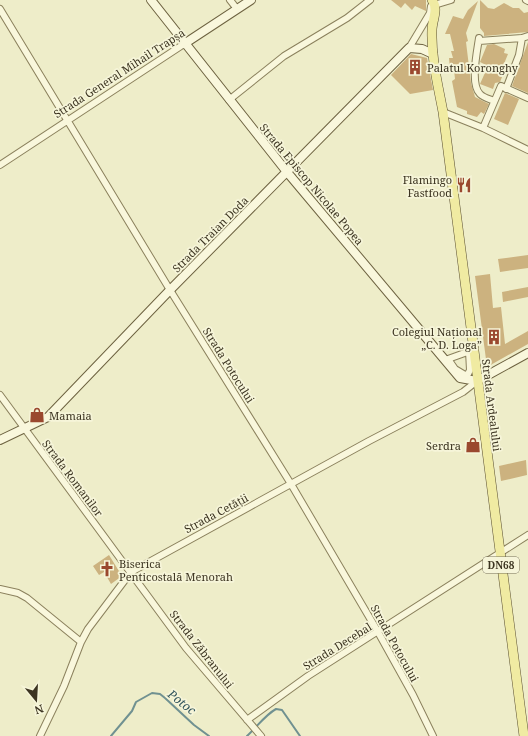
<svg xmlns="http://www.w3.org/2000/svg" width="528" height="736" font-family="'Noto Serif',serif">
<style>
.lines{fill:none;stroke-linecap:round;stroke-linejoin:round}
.stream{stroke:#709191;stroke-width:2}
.building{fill:#ccb27f}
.street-casing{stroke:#8b815d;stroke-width:8}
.secondary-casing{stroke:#6d6240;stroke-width:10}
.primary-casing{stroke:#594e31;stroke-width:10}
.street{stroke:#f9f7dc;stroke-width:6}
.secondary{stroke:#f9f7dc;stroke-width:8}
.primary{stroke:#f0eba2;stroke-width:9}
.labels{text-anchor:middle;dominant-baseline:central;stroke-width:3.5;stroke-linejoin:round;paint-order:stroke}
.shield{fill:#f6f5d9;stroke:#746e58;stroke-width:1}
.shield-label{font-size:10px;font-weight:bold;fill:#3c3421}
.poi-label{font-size:11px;fill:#3c3421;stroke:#f6f5d9;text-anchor:start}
.street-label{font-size:11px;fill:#3c3421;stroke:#f6f5d9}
.water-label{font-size:12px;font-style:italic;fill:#30535b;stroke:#f6f5d9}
</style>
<rect width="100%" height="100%" fill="#eeedc9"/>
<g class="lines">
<path class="stream" d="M111,736L132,711L136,702L152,693L160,694L165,698L194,725L209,736
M247,736C256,728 265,715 276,709L282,710L300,736"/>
</g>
<path class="building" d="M391,0H426V11L415,6L412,10L405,3L401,8Z
M480,0L488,8L494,9L504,3L513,8H519L524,13L528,12V32L484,36V33L480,28Z
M478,1L466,33L468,41L466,42L471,83L475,97L489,104L484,114L481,112L477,117L467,114V111L457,107L452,81L455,79L454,70L450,69L449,58H453L451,51H454L450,34H445L453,16L463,19L468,10Z
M528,42V93L512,86Z
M494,44L505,49L504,53L508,54L499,76L502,77L500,82L495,83L493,89L480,84L488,66L480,62L487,45Z
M411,54L427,58L433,90L410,94L391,75Z
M505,93L519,99L508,125L494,119Z
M528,255V268L500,272L498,259Z
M490,274L493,308L501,307L505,344L528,331V344L487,367L475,276Z
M528,287V297L503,302L502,292Z
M526,460L527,475L501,481L499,466Z
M109,555L122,576L111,584L104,572L99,575L93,566Z"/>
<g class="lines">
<defs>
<path id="street" d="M230,0L237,9
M526,0L528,1
M0,9L170,290L291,484L378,632L413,695L433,736
M479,38C477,52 470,84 480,94C484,98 490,99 494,101
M479,41L522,38
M409,48L430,13L431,6L451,0
M506,89L519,55L522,38L528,36
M229,100L284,56L347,18L370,0
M443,112L483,128L528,150
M483,128L501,86L528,98
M0,165L184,44
M469,351L470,370L468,374L465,375L455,369L448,359L473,350
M0,395L186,648L261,736
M0,589L18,593L27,598L81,642
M247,720L308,676L528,535
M40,736L64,686L81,642L88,629L131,572L369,441L463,392L477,381"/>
<path id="secondary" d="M151,0L287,172L460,378L477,381L528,353
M184,44L251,0
M0,440L48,417L170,290L409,48L422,49L433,54"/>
<path id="primary" d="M432,0C439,9 432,20 432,30C431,58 438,85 443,112L524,736"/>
</defs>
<use href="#street" class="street-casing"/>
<use href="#secondary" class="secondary-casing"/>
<use href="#primary" class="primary-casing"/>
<use href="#street" class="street"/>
<use href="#secondary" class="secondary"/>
<use href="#primary" class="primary"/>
</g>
<defs>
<symbol id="building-bare" viewBox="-9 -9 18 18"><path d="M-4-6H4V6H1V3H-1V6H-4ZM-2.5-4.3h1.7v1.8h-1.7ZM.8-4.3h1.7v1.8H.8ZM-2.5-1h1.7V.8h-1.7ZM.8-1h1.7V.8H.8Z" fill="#9a482e" stroke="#f6f5d9" stroke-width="2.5" paint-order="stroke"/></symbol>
<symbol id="restaurant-bare" viewBox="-9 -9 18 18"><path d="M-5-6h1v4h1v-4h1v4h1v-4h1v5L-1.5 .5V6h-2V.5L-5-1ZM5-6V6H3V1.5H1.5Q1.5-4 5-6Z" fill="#9a482e" stroke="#f6f5d9" stroke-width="2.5" paint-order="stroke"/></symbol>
<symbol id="shop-bare" viewBox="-9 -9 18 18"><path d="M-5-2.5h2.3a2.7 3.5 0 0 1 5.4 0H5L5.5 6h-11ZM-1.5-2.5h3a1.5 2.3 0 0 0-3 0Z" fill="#9a482e" stroke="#f6f5d9" stroke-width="2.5" paint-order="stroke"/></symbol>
<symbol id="church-bare" viewBox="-9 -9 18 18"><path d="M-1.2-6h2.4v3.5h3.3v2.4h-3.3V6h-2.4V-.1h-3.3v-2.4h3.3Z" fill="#9a482e" stroke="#f6f5d9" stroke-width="2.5" paint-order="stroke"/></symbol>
</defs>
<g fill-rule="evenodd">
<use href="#building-bare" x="404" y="56" width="22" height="22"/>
<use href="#restaurant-bare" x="453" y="174" width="22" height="22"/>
<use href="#building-bare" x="483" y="326" width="22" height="22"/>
<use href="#shop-bare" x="26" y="404" width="22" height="22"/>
<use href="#shop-bare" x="462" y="434" width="22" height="22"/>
<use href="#church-bare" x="96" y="558" width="22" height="22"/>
</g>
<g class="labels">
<rect class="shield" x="483" y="557" width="36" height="16" rx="3"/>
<g class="shield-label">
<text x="501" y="565">DN68</text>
</g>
<g class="poi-label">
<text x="427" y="67">Palatul Koronghy</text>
<text x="452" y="179" text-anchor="end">Flamingo<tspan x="452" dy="13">Fastfood</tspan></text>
<text x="482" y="331" text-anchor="end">Colegiul Național<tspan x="482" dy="13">„C. D. Loga”</tspan></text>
<text x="49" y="415">Mamaia</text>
<text x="461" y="445" text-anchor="end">Serdra</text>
<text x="119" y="563">Biserica<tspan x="119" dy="13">Penticostală Menorah</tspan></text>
</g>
<g class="street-label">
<text transform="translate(119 73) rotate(-33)">Strada General Mihail Trapșa</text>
<text transform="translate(312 184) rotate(50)">Strada Episcop Nicolae Popea</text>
<text transform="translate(210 234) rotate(-45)">Strada Traian Doda</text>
<text transform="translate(229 365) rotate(58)">Strada Potocului</text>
<text transform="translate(492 405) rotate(83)">Strada Ardealului</text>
<text transform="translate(73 478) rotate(53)">Strada Romanilor</text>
<text transform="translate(216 513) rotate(-28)">Strada Cetății</text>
<text transform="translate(395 643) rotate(61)">Strada Potocului</text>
<text transform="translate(337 646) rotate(-32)">Strada Decebal</text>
<text transform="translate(202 649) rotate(52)">Strada Zăbranului</text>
</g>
<g class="water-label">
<text transform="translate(182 702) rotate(38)">Potoc</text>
</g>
</g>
<g transform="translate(36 700) rotate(162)" stroke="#f6f5d9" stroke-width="3" paint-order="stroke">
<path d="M0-3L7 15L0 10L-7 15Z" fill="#3c3421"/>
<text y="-6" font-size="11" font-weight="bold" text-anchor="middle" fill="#3c3421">N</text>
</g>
</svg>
